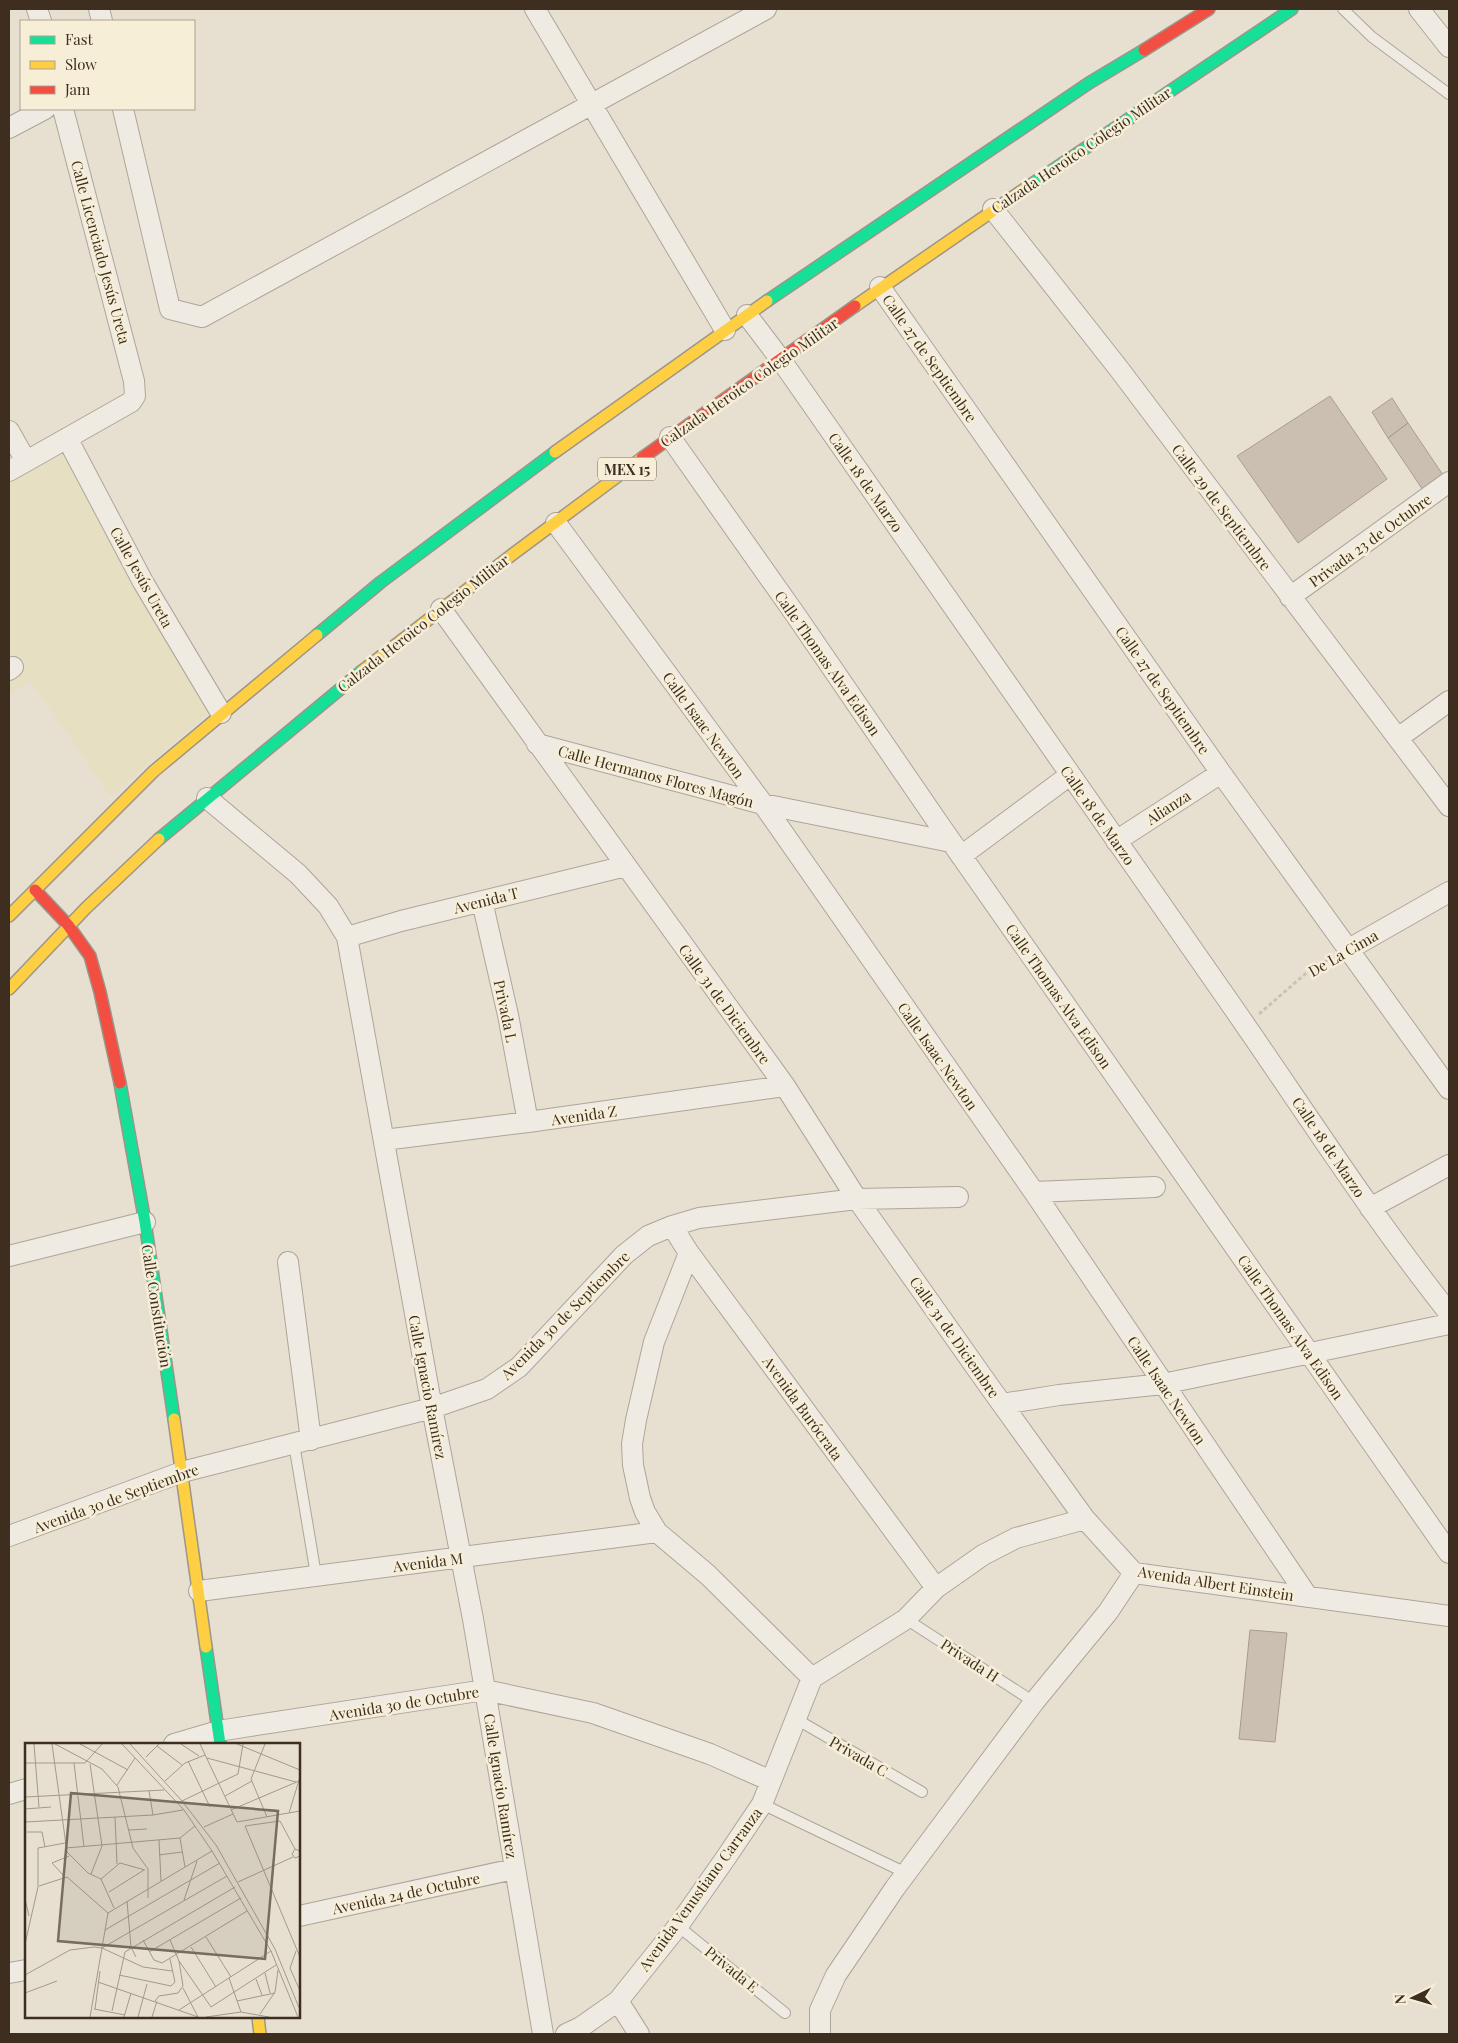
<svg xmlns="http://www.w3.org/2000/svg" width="1458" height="2043" font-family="'Playfair Display',serif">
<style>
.farmland{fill:#e6dfc2}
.building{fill:#cbbfb2;stroke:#a89c90}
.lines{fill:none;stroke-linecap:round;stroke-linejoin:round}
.lane-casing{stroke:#ada599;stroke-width:12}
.street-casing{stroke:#ada599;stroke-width:22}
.fast-casing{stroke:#9c958a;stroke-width:14}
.slow-casing{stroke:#9c958a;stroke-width:14}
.jam-casing{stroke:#9c958a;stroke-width:14}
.path{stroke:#c8c2b9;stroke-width:3;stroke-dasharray:4 2.5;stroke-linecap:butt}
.lane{stroke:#efebe3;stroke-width:10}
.street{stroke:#efebe3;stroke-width:20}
.fast{stroke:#16e098;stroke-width:11}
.slow{stroke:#ffcf43;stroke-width:11}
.jam{stroke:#f24e42;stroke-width:11}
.labels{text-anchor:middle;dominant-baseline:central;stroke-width:5;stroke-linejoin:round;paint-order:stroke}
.shield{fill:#f7eed8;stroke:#756857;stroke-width:1}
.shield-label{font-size:14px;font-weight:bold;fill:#3d2e20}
.street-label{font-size:15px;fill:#3d2e20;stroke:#f7eed8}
.inset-road{fill:none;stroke:#a3998a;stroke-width:1}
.view{fill:#786c5e;fill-opacity:0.15;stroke:#786c5e;stroke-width:2.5}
.inset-edge{fill:none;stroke:#3d2e20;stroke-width:2.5}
</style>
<rect width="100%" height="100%" fill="#e7e0d1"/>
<path class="farmland" d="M67,453L210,712L110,796L31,681L9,695V482Z"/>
<path class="building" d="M1330,396L1387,479L1298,543L1237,456Z
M1392,398L1408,423L1388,438L1372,412Z
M1408,423L1443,475L1423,490L1388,438Z
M1250,1630L1287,1633L1275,1742L1239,1739Z"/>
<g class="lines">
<defs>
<path id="lane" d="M1343,9L1372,37L1449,94
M294,1444L316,1575
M906,1619L1034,1702
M796,1719L922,1792
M762,1804L906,1873
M678,1926L785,2013"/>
<path id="street" d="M37,9L41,21
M99,9L102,21
M535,9L725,330
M1419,9L1449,47
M123,109L170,309L202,317L766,9
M9,128L45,109
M993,209L1119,369L1449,806
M880,287L1221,773L1449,1089
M747,315L781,360C928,571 1075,782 1223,993C1298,1100 1368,1211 1449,1313
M9,431L26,461
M670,437L795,614L941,827L1449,1553
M67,438L143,582L221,713
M9,471L131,402L135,396L134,381L63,109
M556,523L763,804L1034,1192L1308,1597
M1290,597L1449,482
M441,609L785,1086L857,1199L989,1386L1085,1519L1134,1573L1449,1616
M9,670L13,667
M1398,738L1449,701
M537,744L763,804L951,842
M207,798L298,874L328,906L347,937L432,1408L473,1619L543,2034
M1116,841L1221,773
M961,856L1070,775
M482,901L508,1015L528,1122
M347,937L401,921L626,866
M1349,949L1449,892
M384,1140L528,1122L785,1086
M1034,1192L1155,1187
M1370,1208L1449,1165
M672,1226L689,1253L936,1588
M689,1253L654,1342L636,1420L632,1444L633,1465L640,1498L645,1512L657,1532L708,1575L812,1678
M9,1256L145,1222
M288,1262L311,1440
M1002,1404L1059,1395L1163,1384L1449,1324
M9,1536L182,1472L432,1408L487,1389L519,1367L624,1255L648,1236L672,1226L699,1218L857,1199L958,1197
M199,1591L657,1532
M174,1744L218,1731L485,1690L593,1713L710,1754L771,1781
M9,1794L26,1789
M299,1916L514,1869
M9,1973L26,1970
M618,2001L639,2034
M566,2034L581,2027L618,2001L678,1926L725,1859L762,1804L812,1678L906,1619L936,1588L983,1555L1016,1538L1085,1519
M820,2034V2010L836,1975L895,1888L1034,1702L1108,1612L1134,1573"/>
<path id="fast" d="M1029,186L1292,9
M767,301L1089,83L1144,50
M317,635L381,582L555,452
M159,839L362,671
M120,1083L145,1222L174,1419
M206,1647L220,1744"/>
<path id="slow" d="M855,306L1029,186
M555,452L767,301
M362,671L513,554L642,458
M9,916L154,771L317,635
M9,989L86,908L159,839
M174,1419L206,1647
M258,2017L260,2034"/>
<path id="jam" d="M1144,50L1209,9
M642,458L855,306
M35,890L68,925L90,956L100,992L120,1083"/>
</defs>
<use href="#lane" class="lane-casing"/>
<use href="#street" class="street-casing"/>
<use href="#fast" class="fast-casing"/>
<use href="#slow" class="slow-casing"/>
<use href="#jam" class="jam-casing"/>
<path class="path" d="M1259,1014L1311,969L1333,957"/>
<use href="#lane" class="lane"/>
<use href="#street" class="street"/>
<use href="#fast" class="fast"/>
<use href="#slow" class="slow"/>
<use href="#jam" class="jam"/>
</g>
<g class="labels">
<rect class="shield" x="598" y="457.5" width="58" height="23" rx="4"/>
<g class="shield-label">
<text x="627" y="469">MEX 15</text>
</g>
<g class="street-label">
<text transform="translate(1081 150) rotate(-34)">Calzada Heroico Colegio Militar</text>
<text transform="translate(101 252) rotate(75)">Calle Licenciado Jesús Ureta</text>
<text transform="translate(930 358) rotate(55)">Calle 27 de Septiembre</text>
<text transform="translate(749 382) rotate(-35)">Calzada Heroico Colegio Militar</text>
<text transform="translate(866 482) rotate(55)">Calle 18 de Marzo</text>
<text transform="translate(1222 507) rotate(53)">Calle 29 de Septiembre</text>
<text transform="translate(1370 540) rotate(-36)">Privada 23 de Octubre</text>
<text transform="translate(142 577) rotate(61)">Calle Jesús Ureta</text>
<text transform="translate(423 623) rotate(-38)">Calzada Heroico Colegio Militar</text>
<text transform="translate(828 663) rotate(55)">Calle Thomas Alva Edison</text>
<text transform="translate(1163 690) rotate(55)">Calle 27 de Septiembre</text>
<text transform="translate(704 725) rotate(54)">Calle Isaac Newton</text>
<text transform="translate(656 776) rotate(15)">Calle Hermanos Flores Magón</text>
<text transform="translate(1168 807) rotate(-33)">Alianza</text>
<text transform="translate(1098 815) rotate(55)">Calle 18 de Marzo</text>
<text transform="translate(486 900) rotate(-14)">Avenida T</text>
<text transform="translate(1343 953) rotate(-30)">De La Cima</text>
<text transform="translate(1059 996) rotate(55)">Calle Thomas Alva Edison</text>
<text transform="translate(725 1004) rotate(54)">Calle 31 de Diciembre</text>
<text transform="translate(506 1011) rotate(78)">Privada L</text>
<text transform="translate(938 1056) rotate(55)">Calle Isaac Newton</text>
<text transform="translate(584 1115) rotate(-8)">Avenida Z</text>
<text transform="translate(1329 1147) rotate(56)">Calle 18 de Marzo</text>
<text transform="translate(157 1306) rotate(81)">Calle Constitución</text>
<text transform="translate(565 1315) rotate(-45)">Avenida 30 de Septiembre</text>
<text transform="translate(1291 1327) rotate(55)">Calle Thomas Alva Edison</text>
<text transform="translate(955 1337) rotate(55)">Calle 31 de Diciembre</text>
<text transform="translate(428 1387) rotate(79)">Calle Ignacio Ramírez</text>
<text transform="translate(1167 1390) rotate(56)">Calle Isaac Newton</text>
<text transform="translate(803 1408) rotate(54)">Avenida Burócrata</text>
<text transform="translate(116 1498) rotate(-20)">Avenida 30 de Septiembre</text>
<text transform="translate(428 1562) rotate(-7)">Avenida M</text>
<text transform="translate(1216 1583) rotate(9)">Avenida Albert Einstein</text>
<text transform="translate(970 1660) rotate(33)">Privada H</text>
<text transform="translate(404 1703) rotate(-9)">Avenida 30 de Octubre</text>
<text transform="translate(859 1756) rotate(30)">Privada C</text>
<text transform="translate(501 1786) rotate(81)">Calle Ignacio Ramírez</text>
<text transform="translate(700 1889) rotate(-54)">Avenida Venustiano Carranza</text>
<text transform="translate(406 1893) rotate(-12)">Avenida 24 de Octubre</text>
<text transform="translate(732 1969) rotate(39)">Privada E</text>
</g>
</g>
<g transform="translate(25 1743)">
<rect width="275" height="275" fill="#e7e0d1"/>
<path class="inset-road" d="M9,1L14,64M27,1L42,109L63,130L76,136L89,165M30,1L77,26L93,44L108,105L123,126V155M55,1L103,27M97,1L159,67L187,108L246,208L273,274M105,1L157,58L191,102L250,206L275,267M156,1L174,13M175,1L212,79L275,68M212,1L275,27M240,1L226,36L242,74M132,3L157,22M121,14L134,1M182,15L271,39M163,18L185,64M0,20H60L77,1M49,20L59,104M65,21L77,103L66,131M140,38L160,20L180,12M92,42L110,15M124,48L128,72M200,53L227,38M0,54L139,47M157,58L213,31L218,1M0,66L26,64M206,67L274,38M264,70L275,34M90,74L92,121M0,79L128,72L158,67M179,84L208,71M104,87L122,86M2,89H17L20,104M155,95L160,124M134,97L136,138M41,105L155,95L170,83M270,106L255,78L220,83L275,214M275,108L270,106L267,111L270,115L275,113M134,112L157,109M39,133L27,120L44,113M76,136L95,120L120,127M213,139L268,114M14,143L42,134L83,170M84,149L119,127M0,156L4,173M159,157L172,118M102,158L106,204L111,214M80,187L195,120M181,194L206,234M118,197L129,217L137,220L222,168M0,201L13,144V105L40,100M166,204L191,244M77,205L202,133M271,208L265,225L275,248M124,209L216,155M154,218L186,264L251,222M240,230L245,250M0,232L45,207L69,204L77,205L118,224L147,228M94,232L146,243L150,239L145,216M204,235L216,269M231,236L237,252M73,239L173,274M158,245L173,274M0,250L32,238M130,258L134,253L153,250L158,243L154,218L145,197M212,258L250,250M69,266L100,272M70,266L75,228M154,267L246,208M87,268L100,209L210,144M235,271L250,249L253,227M65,274L83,170L187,108M99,274L106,250M113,274L122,241M127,274L132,258M181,274L216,269L244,274"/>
<path class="view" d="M46,50L253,68L240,216L33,198Z"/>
<rect width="275" height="275" class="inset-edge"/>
</g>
<rect width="1458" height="2043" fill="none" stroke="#3d2e20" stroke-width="20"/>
<rect x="20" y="20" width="175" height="90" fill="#f7eed8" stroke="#ada18e"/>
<rect x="30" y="36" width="25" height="8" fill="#16e098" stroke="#ada18e"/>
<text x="65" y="45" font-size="15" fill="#3d2e20">Fast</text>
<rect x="30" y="61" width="25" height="8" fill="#ffcf43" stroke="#ada18e"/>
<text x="65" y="70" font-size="15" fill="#3d2e20">Slow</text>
<rect x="30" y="86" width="25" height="8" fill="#f24e42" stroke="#ada18e"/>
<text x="65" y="95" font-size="15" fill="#3d2e20">Jam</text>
<g transform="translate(1413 1998) rotate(265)" stroke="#f7eed8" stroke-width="4" paint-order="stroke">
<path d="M0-4L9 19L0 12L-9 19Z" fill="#3d2e20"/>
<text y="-8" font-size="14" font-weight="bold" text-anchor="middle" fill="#3d2e20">N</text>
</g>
</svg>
